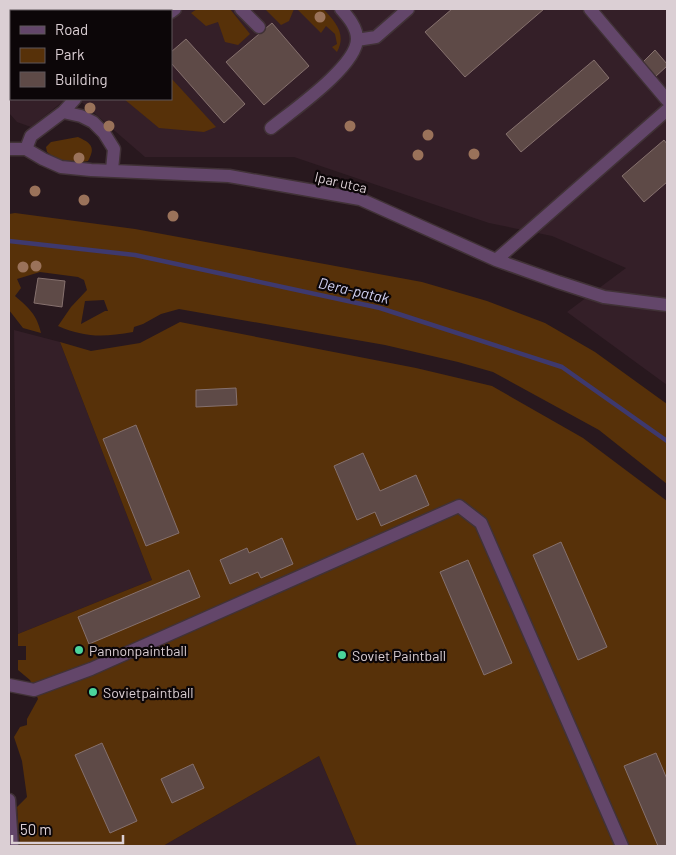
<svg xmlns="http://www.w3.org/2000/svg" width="676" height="855" font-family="Barlow,sans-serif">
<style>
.built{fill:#341f28}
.green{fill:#573109;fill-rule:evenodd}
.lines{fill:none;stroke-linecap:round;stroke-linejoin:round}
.stream{stroke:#3e396e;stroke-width:4.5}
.building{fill:#5e4a47;stroke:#86716e}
.minor-casing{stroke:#413237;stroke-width:15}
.minor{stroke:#63466a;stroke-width:12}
.tree{fill:#9a725a}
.poi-dot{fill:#4bd49b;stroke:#0c0608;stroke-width:2}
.labels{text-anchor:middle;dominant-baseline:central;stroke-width:4.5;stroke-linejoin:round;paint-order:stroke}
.street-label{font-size:14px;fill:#dbcfd4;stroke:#0c0608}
.poi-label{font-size:14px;fill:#dbcfd4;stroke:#0c0608;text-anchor:start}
.water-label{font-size:15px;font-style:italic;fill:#d1d1f3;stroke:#0c0608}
</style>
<rect width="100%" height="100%" fill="#28181e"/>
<path class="built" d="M9,9H667V385L567,312L626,268L552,236L489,223L294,157H145L78,99H171V11H11V99H66L31,127L17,122L9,113Z
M14,330L60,342L152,580L18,634Z
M319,756L357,846H163Z"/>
<path class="green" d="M197,9H230L250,34L238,45L225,42L218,22L206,26L191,13Z
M265,9H294L289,21L281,25Z
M297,9H323C335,21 347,34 337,52L332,47L337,44L335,34L326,26L321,33Z
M171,78L216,127L204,132L159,128L124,99H171Z
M78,137C91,143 96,147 88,161C73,164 59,162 47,152L46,147L51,142Z
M15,213L135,229L422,282L487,301L545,323L595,352L667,404V484L599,430L493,372L458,362L385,345L179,309L161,314L143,324L134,327L133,332C104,337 86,338 58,326L71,307L87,290L84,280L78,277L40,272L17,279L21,288L15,296C29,308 37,315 41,333L23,328L9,310V214ZM104,300L108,311H105L81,324L85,301Z
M180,322L416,368L492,386L583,438L667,501V846H357L319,756L163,846H20L17,807L27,797L22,761L14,737L20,727L27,725V719L38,699L30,680L18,670V660H26V646H18V634L152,580L60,342L91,351L140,343Z"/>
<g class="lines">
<path class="stream" d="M9,241L135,255L380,308L562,367L667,441"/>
</g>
<path class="building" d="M75,9H110L107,11H72Z
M452,9H544L465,77L425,32Z
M272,23L309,66L264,105L226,62Z
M186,39L245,104L224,123L171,63V52Z
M655,50L667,64V66L655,77L642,63Z
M594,60L609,78L521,152L506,134Z
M664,140L667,144V182L644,202L622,176Z
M38,278L65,281L62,307L34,303Z
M236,388L237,405L196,407V390Z
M136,425L179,533L146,546L103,439Z
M363,453L380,491L416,475L429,505L381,526L375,512L357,520L334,466Z
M282,538L293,564L261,578L258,572L230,584L220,560L247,548L249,553Z
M561,542L607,647L578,660L533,555Z
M468,560L512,663L484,675L440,572Z
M189,570L200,597L89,644L78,617Z
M102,743L137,821L110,833L75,755Z
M656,753L667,779V846H658L624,766Z
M193,764L204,788L172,803L161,779Z"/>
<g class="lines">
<defs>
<path id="minor" d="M241,9L259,27
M590,9L667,100
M171,12L175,9
M357,40L376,37L408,9
M63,112L81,116L93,122L104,133L114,149L112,170
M271,128C292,111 357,66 357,39C357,27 348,17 341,9
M9,149H26L43,159L61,167L91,170L229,176L360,199L496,260L558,282L604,297L667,305
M26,149L31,136L63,112L75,99
M496,260L667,110
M9,685L34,690L91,669L459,506L481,523L622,846
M9,800L12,846"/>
</defs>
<use href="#minor" class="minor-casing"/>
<use href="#minor" class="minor"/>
</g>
<g class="tree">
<circle cx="320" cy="17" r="5.5"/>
<circle cx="90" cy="108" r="5.5"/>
<circle cx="109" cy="126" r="5.5"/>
<circle cx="350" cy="126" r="5.5"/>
<circle cx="428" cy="135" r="5.5"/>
<circle cx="474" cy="154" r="5.5"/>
<circle cx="418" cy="155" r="5.5"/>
<circle cx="79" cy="158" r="5.5"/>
<circle cx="35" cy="191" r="5.5"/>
<circle cx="84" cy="200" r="5.5"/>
<circle cx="173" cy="216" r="5.5"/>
<circle cx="36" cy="266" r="5.5"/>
<circle cx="23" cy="267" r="5.5"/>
</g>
<g class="poi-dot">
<circle cx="79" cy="650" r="5"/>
<circle cx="342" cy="655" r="5"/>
<circle cx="93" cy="692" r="5"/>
</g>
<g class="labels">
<g class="street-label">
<text transform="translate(341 182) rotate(13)">Ipar utca</text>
</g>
<g class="poi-label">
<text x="89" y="650">Pannonpaintball</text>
<text x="352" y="655">Soviet Paintball</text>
<text x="103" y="692">Sovietpaintball</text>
</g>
<g class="water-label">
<text transform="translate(354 290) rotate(13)">Dera-patak</text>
</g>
</g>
<rect width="676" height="855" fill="none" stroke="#dbcfd4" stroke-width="20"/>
<rect x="10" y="10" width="162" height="90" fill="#0c0608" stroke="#5f565a"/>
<rect x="20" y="26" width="25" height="8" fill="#63466a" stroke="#5f565a"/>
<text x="55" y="35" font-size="15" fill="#dbcfd4">Road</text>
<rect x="20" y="48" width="25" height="15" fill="#573109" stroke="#5f565a"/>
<text x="55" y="60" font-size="15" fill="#dbcfd4">Park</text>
<rect x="20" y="72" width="25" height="15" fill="#5e4a47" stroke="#5f565a"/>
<text x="55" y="85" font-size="15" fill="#dbcfd4">Building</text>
<path d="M12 835v8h111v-8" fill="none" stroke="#dbcfd4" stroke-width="2.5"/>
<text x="20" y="835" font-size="15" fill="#dbcfd4" stroke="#0c0608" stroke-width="4" paint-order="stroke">50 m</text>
</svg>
